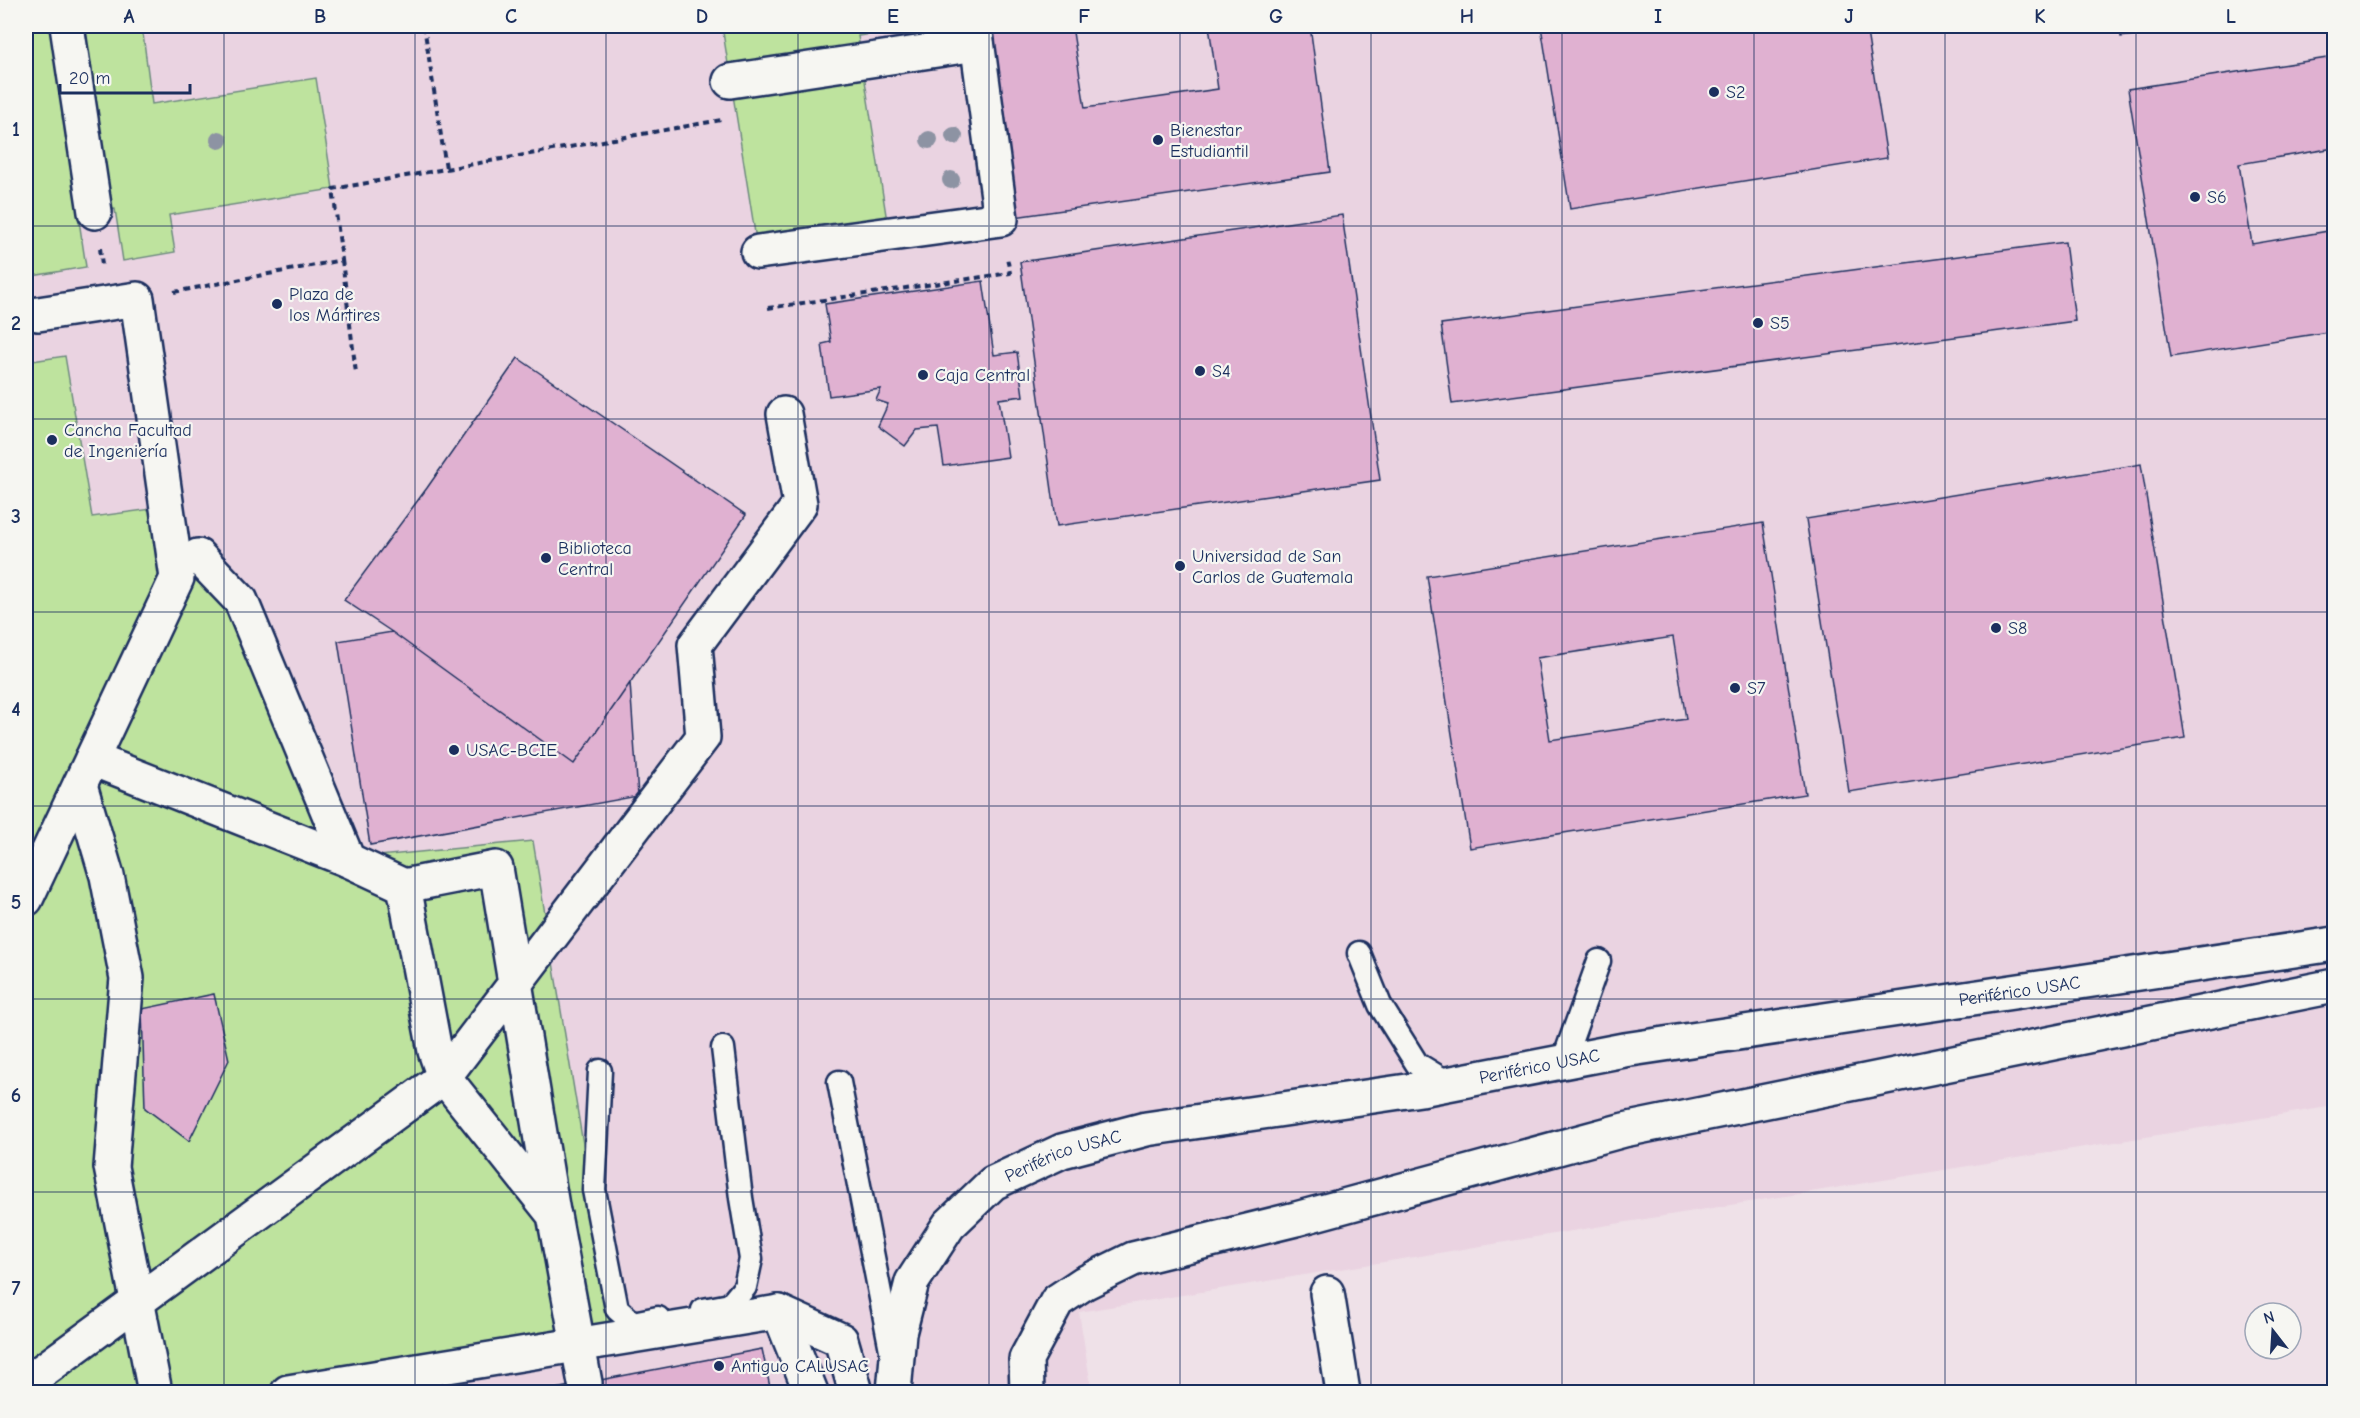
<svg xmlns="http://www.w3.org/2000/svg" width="2360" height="1418" font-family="'Comic Neue',sans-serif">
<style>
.built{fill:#ead3e1}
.green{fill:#bee39e;stroke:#6c897e;stroke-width:1.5}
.building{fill:#e0b1d1;stroke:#1b2f5e;stroke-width:1.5;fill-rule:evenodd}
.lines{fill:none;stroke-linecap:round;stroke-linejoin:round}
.lane-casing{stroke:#1b2f5e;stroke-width:27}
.street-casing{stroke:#1b2f5e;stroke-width:38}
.secondary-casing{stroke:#1b2f5e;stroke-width:38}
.path{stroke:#1b2f5e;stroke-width:4;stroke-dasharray:6 4.5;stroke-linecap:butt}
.lane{stroke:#f6f6f2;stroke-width:22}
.street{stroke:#f6f6f2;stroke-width:33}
.secondary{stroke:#f6f6f2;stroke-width:33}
.tree{fill:#8d93a3}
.grid{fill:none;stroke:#1b2f5e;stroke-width:1.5;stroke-opacity:0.55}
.poi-dot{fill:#1b2f5e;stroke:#f6f6f2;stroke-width:2}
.labels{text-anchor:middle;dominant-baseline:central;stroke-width:4.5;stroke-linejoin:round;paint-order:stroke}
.poi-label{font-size:18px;fill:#1b2f5e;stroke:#f6f6f2;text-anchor:start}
.street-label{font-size:18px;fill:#1b2f5e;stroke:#f6f6f2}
.neatline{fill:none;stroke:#1b2f5e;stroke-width:2}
.grid-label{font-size:20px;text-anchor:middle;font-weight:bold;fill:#1b2f5e}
</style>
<rect width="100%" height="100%" fill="#efe1e8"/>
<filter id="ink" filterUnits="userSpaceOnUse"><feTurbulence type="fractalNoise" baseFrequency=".0167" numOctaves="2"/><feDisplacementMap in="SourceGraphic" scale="12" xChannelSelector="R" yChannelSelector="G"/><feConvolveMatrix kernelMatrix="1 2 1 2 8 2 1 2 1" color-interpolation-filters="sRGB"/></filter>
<g filter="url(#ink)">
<path class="built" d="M26,26H2334V1106L1079,1312L1092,1392H26Z"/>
<path class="green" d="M26,26H142L152,104L316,78L333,189L169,215L175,252L123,261L115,209L78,214L86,267L26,277Z
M722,26H926L858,36L889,234L758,252Z
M65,356L92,517L152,509L241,601L348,859L533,841L615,1338L355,1392H26V362Z"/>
<path class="building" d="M975,26H1072L1085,108L1218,89L1209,26H1310L1330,172L1001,219Z
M1541,26H1866L1887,158L1570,209Z
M2120,26H2202L2121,37Z
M2334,57V148L2239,164L2252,244L2334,230V331L2171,357L2128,89Z
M1342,215L1380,480L1057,526L1020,262Z
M2065,242L2075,321L1452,404L1441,324Z
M983,281L994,355L1017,352L1023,396L999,399L1008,457L944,466L938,428L917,430L905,446L878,426L888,404L876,400L881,389L829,396L822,344L831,342L825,304Z
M518,358L746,515L574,764L392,632L344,600L427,488Z
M2141,464L2185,738L1849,792L1806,519Z
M1763,523L1805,794L1470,848L1427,576ZM1673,637L1686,719L1550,740L1537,658Z
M392,632L574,764L630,683L638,796L370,845L338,641Z
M214,994L229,1060L189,1141L145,1108L142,1009Z
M762,1349L771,1392H540L585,1383Z"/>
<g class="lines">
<defs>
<path id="lane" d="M1359,953L1380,1005L1417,1064L1448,1083
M1563,1062L1599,961
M600,1071L594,1190L617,1309L633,1323L658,1318
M839,1082L891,1350
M703,1310L730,1305L745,1287L751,1259L741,1198L723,1048"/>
<g id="street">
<path d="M67,26L95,212"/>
<path d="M730,81L977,44"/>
<path d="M758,252L1001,219L975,26"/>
<path d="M198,556L241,601L348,860L404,886L435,1051L444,1077L554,1215L585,1383"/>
<path d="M92,759L348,860"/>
<path d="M80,785L107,876L127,978L111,1167L155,1392"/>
<path d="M404,886L496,868L553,1212"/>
<path d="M26,899L177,578L137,299L38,314"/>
<path d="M1327,1293L1343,1392"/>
<path d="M779,1312L841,1340L856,1392"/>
<path d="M26,1383L444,1077L703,737L695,645L800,504L784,414"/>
<path d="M288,1392L779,1312L811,1392"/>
<path id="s1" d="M894,1392L899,1333L912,1282L949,1225L993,1183L1062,1151L1146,1129L1421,1089L1624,1050L2334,944"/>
</g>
<path id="secondary" d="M1027,1392L1026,1359L1057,1301L1084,1283L1133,1259L1296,1219L1624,1130L2334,986"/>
</defs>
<use href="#lane" class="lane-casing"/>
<use href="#street" class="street-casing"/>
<use href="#secondary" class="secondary-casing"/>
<path class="path" d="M424,26L446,168
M100,248L102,265
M342,260L356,373
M174,292L342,260L333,189L721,120
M768,308L1010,273L1007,257"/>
<use href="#lane" class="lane"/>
<use href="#street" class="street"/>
<use href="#secondary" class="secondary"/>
</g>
<g class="tree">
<circle cx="954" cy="136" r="9"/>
<circle cx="219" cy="140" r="9"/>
<circle cx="929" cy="140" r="9"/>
<circle cx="951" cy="180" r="9"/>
</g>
</g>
<path class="grid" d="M224,26V1392M415,26V1392M606,26V1392M798,26V1392M989,26V1392M1180,26V1392M1371,26V1392M1562,26V1392M1754,26V1392M1945,26V1392M2136,26V1392M26,226H2334M26,419H2334M26,612H2334M26,806H2334M26,999H2334M26,1192H2334"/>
<g class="poi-dot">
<circle cx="1714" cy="92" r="6"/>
<circle cx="1158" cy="140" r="6"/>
<circle cx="2195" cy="197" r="6"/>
<circle cx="277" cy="304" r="6"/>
<circle cx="1758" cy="323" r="6"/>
<circle cx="1200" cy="371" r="6"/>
<circle cx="923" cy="375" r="6"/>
<circle cx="52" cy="440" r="6"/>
<circle cx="546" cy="558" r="6"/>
<circle cx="1180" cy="566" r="6"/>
<circle cx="1996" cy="628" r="6"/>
<circle cx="1735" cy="688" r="6"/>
<circle cx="454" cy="750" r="6"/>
<circle cx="719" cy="1366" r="6"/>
</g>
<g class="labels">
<g class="poi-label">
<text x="1726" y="92">S2</text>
<text x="1170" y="130">Bienestar<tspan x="1170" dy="21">Estudiantil</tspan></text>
<text x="2207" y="197">S6</text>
<text x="289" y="294">Plaza de<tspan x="289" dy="21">los Mártires</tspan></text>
<text x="1770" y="323">S5</text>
<text x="1212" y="371">S4</text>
<text x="935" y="375">Caja Central</text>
<text x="64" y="430">Cancha Facultad<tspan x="64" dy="21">de Ingeniería</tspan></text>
<text x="558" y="548">Biblioteca<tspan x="558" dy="21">Central</tspan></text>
<text x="1192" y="556">Universidad de San<tspan x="1192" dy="21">Carlos de Guatemala</tspan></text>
<text x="2008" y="628">S8</text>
<text x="1747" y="688">S7</text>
<text x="466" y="750">USAC-BCIE</text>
<text x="731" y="1366">Antiguo CALUSAC</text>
</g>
<g class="street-label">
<text stroke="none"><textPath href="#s1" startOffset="1288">Periférico USAC</textPath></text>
<text stroke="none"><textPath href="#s1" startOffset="802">Periférico USAC</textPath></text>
<text stroke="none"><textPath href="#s1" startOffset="316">Periférico USAC</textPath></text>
</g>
</g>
<rect width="2360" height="1418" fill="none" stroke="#f6f6f2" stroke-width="66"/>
<g transform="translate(2273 1331) rotate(343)"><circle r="28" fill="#f6f6f2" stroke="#9ea6b7" stroke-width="1.5"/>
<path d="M0-4.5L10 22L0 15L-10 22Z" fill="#1b2f5e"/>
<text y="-9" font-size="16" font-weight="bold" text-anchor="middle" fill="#1b2f5e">N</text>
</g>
<path d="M60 84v9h130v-9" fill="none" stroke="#1b2f5e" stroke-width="3"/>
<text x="69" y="84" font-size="18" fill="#1b2f5e" stroke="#f6f6f2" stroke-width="4.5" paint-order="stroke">20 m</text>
<rect x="33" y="33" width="2294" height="1352" class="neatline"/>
<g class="grid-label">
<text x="129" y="23">A</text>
<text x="320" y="23">B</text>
<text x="511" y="23">C</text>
<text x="702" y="23">D</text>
<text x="893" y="23">E</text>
<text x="1084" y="23">F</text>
<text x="1276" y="23">G</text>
<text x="1467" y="23">H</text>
<text x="1658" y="23">I</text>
<text x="1849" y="23">J</text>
<text x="2040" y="23">K</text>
<text x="2231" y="23">L</text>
<text x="16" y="136">1</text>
<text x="16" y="330">2</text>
<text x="16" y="523">3</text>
<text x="16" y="716">4</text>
<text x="16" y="909">5</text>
<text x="16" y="1102">6</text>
<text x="16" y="1295">7</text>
</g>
</svg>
